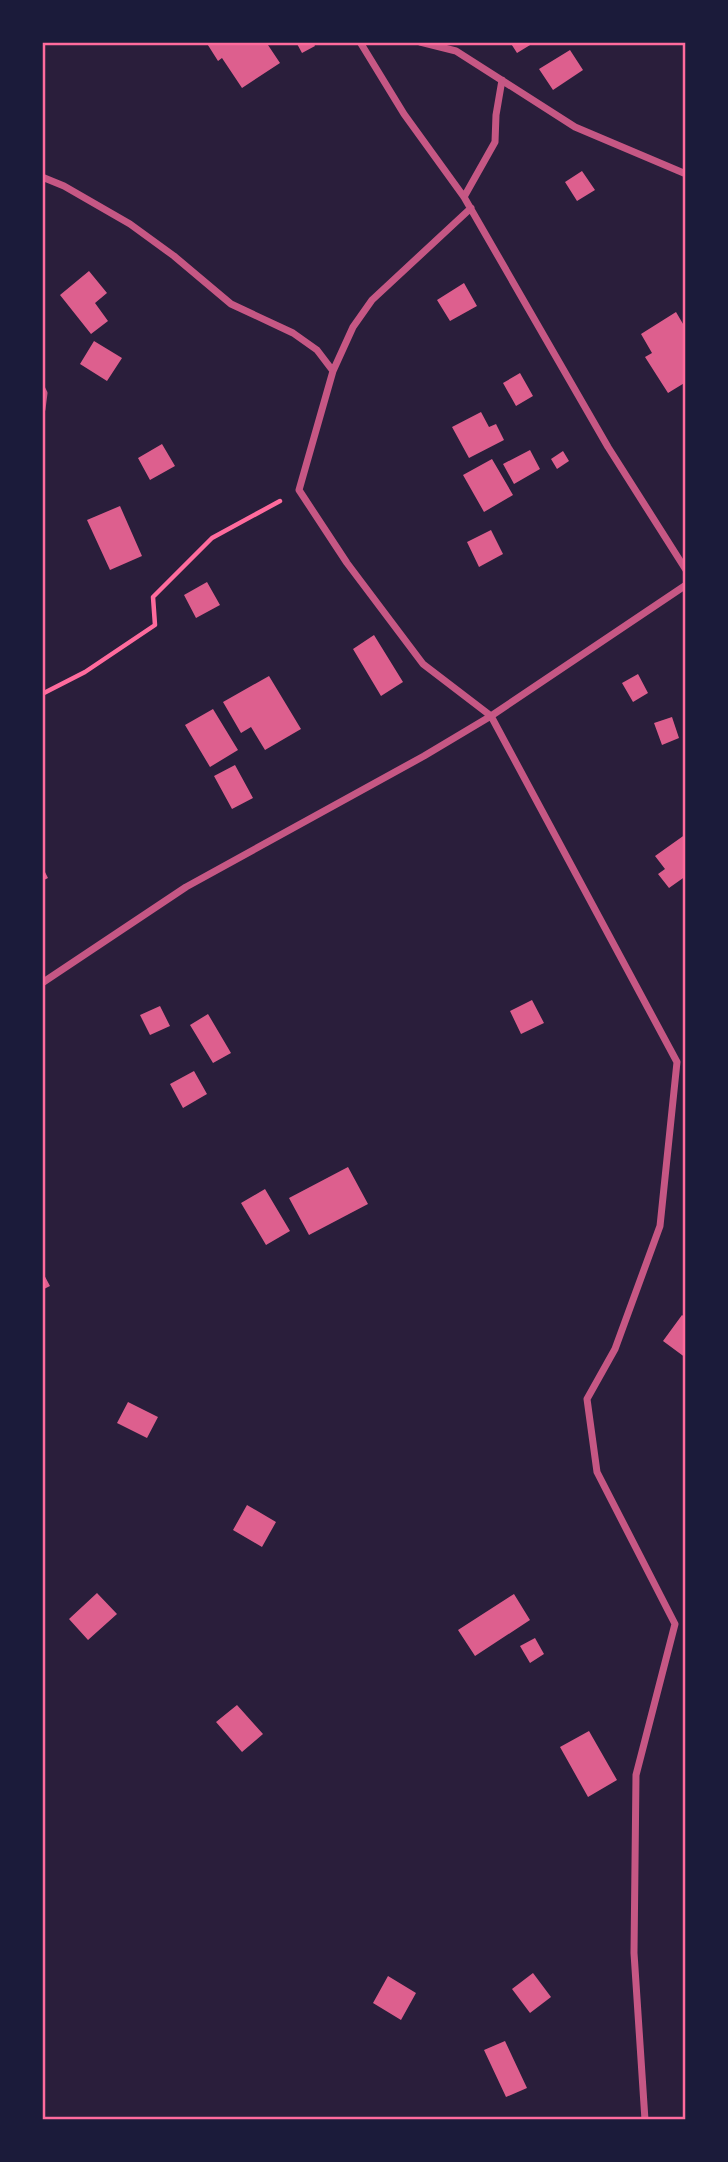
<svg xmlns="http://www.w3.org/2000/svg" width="728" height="2162" font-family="Signika,sans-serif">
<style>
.green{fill:#2a1e3b}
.building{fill:#dd5f8e}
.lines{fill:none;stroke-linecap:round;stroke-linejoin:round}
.path{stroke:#ff6b9d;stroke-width:4.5}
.minor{stroke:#c65784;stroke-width:7}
.neatline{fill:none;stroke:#ff6b9d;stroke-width:2.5}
</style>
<rect width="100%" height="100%" fill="#1b1b3a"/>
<path class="green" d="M42,42H686V2120H42Z"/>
<path class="building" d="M206,42H266L280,63L242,88L222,58L218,61Z
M296,42H313L315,46L302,53Z
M510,42H535L517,53Z
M570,50L583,70L553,90L539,69Z
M582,171L595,190L577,201L565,182Z
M89,271L107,293L95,303L108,321L91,334L60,295Z
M464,283L477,306L450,321L437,300Z
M676,312L686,329V382L668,393L645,357L652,353L641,334Z
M94,341L122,358L107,381L80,364Z
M520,373L533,396L516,406L503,383Z
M481,412L489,427L496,424L504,440L469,458L452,427Z
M162,444L175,466L150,480L138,458Z
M530,450L540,469L514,484L503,464Z
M563,451L569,461L557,469L551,459Z
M492,459L513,495L484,512L463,475Z
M120,506L142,556L110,570L87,520Z
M491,530L503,554L479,567L467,542Z
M207,582L220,605L196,618L184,595Z
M374,635L403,682L381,696L353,649Z
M638,674L648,693L633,702L622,683Z
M269,676L301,729L265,750L251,727L241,733L223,702Z
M213,709L238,750L210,767L185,725Z
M672,717L679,738L662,745L654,723Z
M235,765L253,798L232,809L214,776Z
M686,834V876L669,888L658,874L665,869L655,856Z
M42,866L48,878L42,881Z
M532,1000L544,1023L521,1034L510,1011Z
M160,1006L170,1026L150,1035L140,1015Z
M208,1014L231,1053L213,1063L190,1025Z
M194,1071L207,1094L183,1108L170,1084Z
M348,1167L368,1204L309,1235L289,1198Z
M265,1189L290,1231L266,1245L241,1203Z
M42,1271L50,1286L42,1290Z
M682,1315L686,1318V1358L663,1341Z
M128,1402L158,1417L147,1438L117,1423Z
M247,1505L276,1522L262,1547L233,1530Z
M97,1593L117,1614L88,1640L69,1619Z
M514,1594L530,1620L475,1656L458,1630Z
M535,1638L544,1654L530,1663L520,1646Z
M237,1705L263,1734L242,1752L216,1722Z
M589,1731L617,1780L588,1797L560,1747Z
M533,1973L551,1997L530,2013L512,1989Z
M388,1976L416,1993L401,2020L373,2003Z
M505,2041L527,2088L506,2097L484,2050Z"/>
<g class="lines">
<path class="path" d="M42,694L85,672L155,625L153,597L212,538L280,501"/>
<path class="minor" d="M360,42L404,114L464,197L608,447L686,570
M420,42L456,51L575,127L686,174
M42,177L64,186L130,224L174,256L231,304L293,333L317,350L333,371L299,490L347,563L423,664L491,716L677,1062L660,1226L615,1349L587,1399L597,1472L675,1624L636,1775L634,1953L645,2120
M464,197L495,142L496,115L502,80
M333,371L353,327L372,300L471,208
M42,389L44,393L42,409
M42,983L186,887L424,756L491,716L686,585"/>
</g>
<rect width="728" height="2162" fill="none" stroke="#1b1b3a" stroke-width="88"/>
<rect x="44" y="44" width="640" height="2074" class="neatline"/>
</svg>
